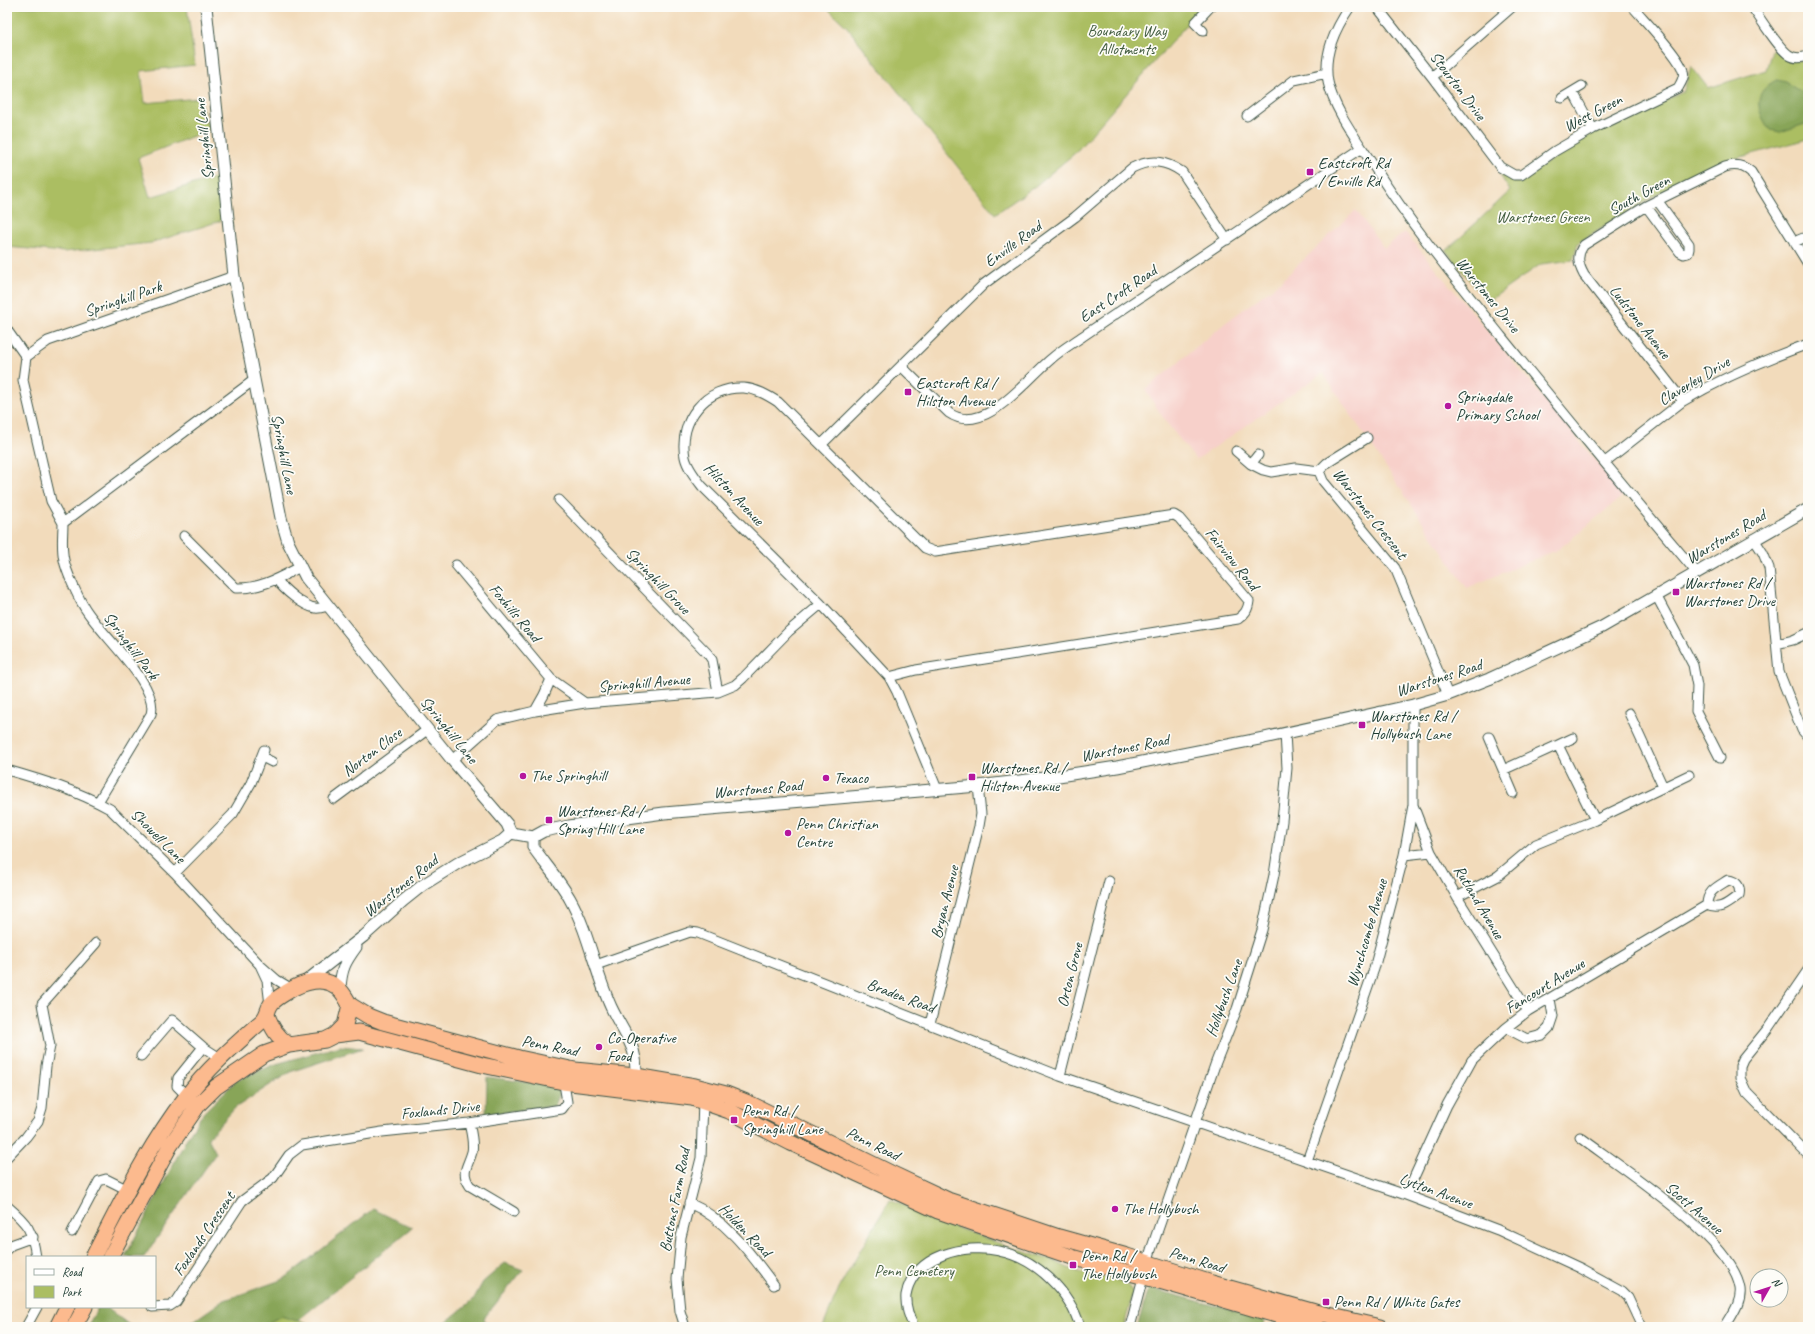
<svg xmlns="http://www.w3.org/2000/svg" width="1815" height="1334" font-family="Caveat,sans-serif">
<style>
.built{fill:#f7d0ca}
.green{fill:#abbe62;stroke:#657e4b}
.forest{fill:#88a558;stroke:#547146}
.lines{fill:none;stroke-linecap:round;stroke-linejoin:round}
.minor-casing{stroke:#3f5548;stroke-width:11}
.tertiary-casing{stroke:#3f5548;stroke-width:13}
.trunk-casing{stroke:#3f5548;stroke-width:17}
.minor{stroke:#fff;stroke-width:9}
.tertiary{stroke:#fff;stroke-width:11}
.trunk{stroke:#fcba8e;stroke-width:15}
.poi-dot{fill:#b5179e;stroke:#fdfcf7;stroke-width:1.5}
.labels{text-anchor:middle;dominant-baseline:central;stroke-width:3.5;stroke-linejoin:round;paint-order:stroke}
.park-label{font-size:16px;fill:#425d40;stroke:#fdfcf7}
.street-label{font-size:16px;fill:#1f3d34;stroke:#fdfcf7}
.poi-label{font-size:16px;fill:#1f3d34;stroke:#fdfcf7;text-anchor:start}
</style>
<rect width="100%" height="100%" fill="#fdfcf7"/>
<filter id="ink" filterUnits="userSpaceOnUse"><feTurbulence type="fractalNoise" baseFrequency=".025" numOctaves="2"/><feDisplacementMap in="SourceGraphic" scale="8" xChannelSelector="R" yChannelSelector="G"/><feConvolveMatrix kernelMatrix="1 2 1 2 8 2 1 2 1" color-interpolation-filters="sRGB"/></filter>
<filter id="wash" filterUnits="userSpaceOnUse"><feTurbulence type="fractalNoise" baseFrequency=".012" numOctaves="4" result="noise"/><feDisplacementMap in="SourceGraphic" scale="16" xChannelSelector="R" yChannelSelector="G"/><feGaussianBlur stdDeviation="0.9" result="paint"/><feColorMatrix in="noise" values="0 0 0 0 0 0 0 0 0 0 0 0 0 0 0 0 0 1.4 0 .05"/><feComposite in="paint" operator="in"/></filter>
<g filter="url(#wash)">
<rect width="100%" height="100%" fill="#f2dbbb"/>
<path class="built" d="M1356,210L1384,248L1405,232L1624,495L1559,549L1467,588L1323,373L1196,460L1166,422L1145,390L1225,323L1279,283Z"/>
<path class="green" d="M7,7H187L195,65L141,71L145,103L199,98L209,130L138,158L150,197L217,177L223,220L151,243L64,252L7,247Z
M826,7H1202L1075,153L1034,187L995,214L847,27Z
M1772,50L1798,61L1808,58V139L1726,161L1652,197L1578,243L1573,260L1541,264L1487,302L1446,251L1510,191L1500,175L1522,179L1593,133L1683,92L1687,81L1691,66L1708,88L1766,70Z
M890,1199L949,1225L1015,1249L1054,1261L1074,1271L1125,1282L1133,1292L1124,1327H823L839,1288Z
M281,1316L314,1325L315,1327H260Z"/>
<path class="forest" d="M1777,80L1786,82L1796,89L1808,93V123L1780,132L1770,130C1756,111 1752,91 1777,80Z
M340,1046L363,1048L293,1071L282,1077L235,1108L208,1138L216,1153L144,1257H125L188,1136L204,1112L237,1080L276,1064Z
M487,1077L562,1087L555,1106L486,1115Z
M373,1209L412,1228L297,1321L281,1316L260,1327H185L222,1301L284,1279Z
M505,1263L523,1270L484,1318L487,1327H440L473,1300L483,1282Z
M1149,1288L1265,1319L1264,1327H1137Z
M98,1307H109L108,1309L132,1327H88Z"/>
</g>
<g filter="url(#ink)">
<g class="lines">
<defs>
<path id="minor" d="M1350,7C1335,29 1323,54 1328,82C1334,110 1358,141 1373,165C1411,225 1456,280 1501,336C1565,415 1631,495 1697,573
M1377,7L1432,77L1500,167L1514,175H1521L1555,151L1593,129L1678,88C1681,83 1685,77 1683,71C1680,57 1644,20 1633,7
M1752,7C1761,19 1778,48 1789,55C1795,59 1802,58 1808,56
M1203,31L1195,23L1210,7
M1432,77L1512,7
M1573,92L1593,129
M1562,98L1582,86
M1247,116L1294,80L1327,73
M1646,206L1680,252L1684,254L1688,253L1689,249V244L1657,200
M1794,242L1808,236
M234,276L48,341L26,357L23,380L51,501L63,523L254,380
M7,330L26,357
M901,366L949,413C984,437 1026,380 1051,359C1061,350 1073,343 1083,336L1362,148
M1683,401L1584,275C1578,264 1576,255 1584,245L1646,206L1725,167C1734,164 1743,165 1751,172L1808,264
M1367,438L1327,463L1319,471L1323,481L1395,568L1448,695
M822,444L984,284L1075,217L1132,168C1151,158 1166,161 1182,172L1227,240
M1236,451L1251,464L1263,470L1271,472L1296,468L1319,471
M1605,462L1683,401C1724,377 1764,360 1808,344
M1251,464L1258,455
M559,500L708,654L712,660L718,692
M63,523C63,534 61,548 64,560C66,571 77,595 83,605C97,632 160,684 151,714L98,802
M184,536L236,588C260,589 279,578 300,567
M1754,539L1763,553L1769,568L1779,672L1802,730L1808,737
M456,565L551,679
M277,580C284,590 303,606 315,608C319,609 324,607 328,606
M1657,597L1693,665L1697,686L1696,711L1720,758
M1777,644L1793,640L1808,633
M889,677L916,670L1238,619C1245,614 1248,610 1249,601L1179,518L1174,515L935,552L925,548L778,402C767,395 757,389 744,388C706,386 678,420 685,457C687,467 695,477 702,486L821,604L889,677L897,692L937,789
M535,711L544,695L551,679L585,703
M1629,713L1663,787
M1489,737L1513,793
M1558,745L1573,738
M262,757L272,762
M452,760L497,720L535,711L585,703L718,692L735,685L743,678L789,631L821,604
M7,770C42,780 78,791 110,809L175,873L260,965
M1503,770L1558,745L1595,820
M334,799L427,730
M1413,805L1431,852L1457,897L1528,1011
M1404,855L1431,852
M175,873L233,814L251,783L264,750
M1457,897L1498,876L1536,844L1595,820L1689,775
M596,965L690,932L698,933L1060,1076L1406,1195L1498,1230L1580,1268L1622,1291L1628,1297L1642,1327
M1808,970L1769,1027L1743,1059L1740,1066V1078L1747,1093L1808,1155
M270,1005L267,980L260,965L277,980L292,989
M930,1024L979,826L981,814L978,786
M1506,1028L1527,1039L1542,1035L1549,1028L1553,1016L1550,999
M141,1056L172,1020L203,1047
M1060,1076L1109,881
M187,1096L177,1086L178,1078L203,1047L220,1058
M469,1123C471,1132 474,1143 472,1152C468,1167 460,1171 470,1186L514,1212
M1580,1137C1620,1167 1732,1239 1740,1288C1742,1302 1732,1315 1725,1327
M7,1157L26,1137L38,1121L42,1108L46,1066L50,1046L42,1004L96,943
M1307,1161L1374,969L1404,855L1413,805V705
M1406,1195L1447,1105L1472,1060L1506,1028L1528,1011L1707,905C1720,912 1729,902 1739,895C1741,886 1736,881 1728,880C1717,887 1707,891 1707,905
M689,1203C725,1218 751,1254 774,1285
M7,1206C28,1224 32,1229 36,1257
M72,1232L99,1181L106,1179L128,1190
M7,1249L11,1245L33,1237
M152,1307L170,1306L176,1302L242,1201L273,1178L289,1155L302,1145L382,1132L469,1123L562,1109L567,1102L563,1078
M26,1327L37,1307
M685,1327L680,1311L677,1279L681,1237L701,1158L703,1101
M914,1327C909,1317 905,1306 906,1295C913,1255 966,1243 999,1251C1035,1258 1070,1291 1080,1327
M1130,1327C1137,1301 1143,1276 1151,1250L1216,1062L1237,1009L1262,930L1274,875L1282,821L1287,768L1285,733"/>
<path id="tertiary" d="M206,7L234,276L281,518L288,542L306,578L452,760L507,824L511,833
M533,837V847C545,864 560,881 570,899C589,933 595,972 611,1007C625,1037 640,1047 635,1083
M305,982L364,936L403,901L423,885L458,863L502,841L511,833L533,837L544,831L569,826L664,813L978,786L1052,777L1117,767L1264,738L1413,705L1448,695L1489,679L1602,627L1808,509
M340,989C341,969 345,962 356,947"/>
<path id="trunk" d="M350,1005L368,1016L383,1022L519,1058L575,1070L636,1076L695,1086L726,1094L751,1104L893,1174L948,1200L1059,1237L1127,1256L1212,1283L1315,1312L1380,1327
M267,1015C272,1028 277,1037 289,1045
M335,1035L359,1032L482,1065L563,1082L692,1098L729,1111L791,1143L938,1211L1075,1258L1163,1282L1317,1327
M93,1257C121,1203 148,1146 186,1097C208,1068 236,1044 263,1020C268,1015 267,1010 271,1004C275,999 282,995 287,992C302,982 326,974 340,990C344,994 347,1000 350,1005L345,1025L335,1035L325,1040L289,1045L264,1054L216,1087L199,1104L170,1146L110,1257
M57,1327L67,1307
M74,1327L85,1307"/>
</defs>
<use href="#minor" class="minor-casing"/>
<use href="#tertiary" class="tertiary-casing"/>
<use href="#trunk" class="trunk-casing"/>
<use href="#minor" class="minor"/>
<use href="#tertiary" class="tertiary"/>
<use href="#trunk" class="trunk"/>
</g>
</g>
<g class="poi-dot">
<rect x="1306" y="168" width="8" height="8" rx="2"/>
<rect x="904" y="388" width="8" height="8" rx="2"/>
<circle cx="1448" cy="406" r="4"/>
<rect x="1672" y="588" width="8" height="8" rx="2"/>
<rect x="1358" y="721" width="8" height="8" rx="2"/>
<circle cx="523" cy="776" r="4"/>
<rect x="968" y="773" width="8" height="8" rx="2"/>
<circle cx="826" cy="778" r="4"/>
<rect x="545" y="816" width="8" height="8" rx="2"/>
<circle cx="788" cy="833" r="4"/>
<circle cx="599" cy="1047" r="4"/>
<rect x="730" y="1116" width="8" height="8" rx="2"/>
<circle cx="1115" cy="1209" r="4"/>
<rect x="1069" y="1261" width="8" height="8" rx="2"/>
<rect x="1322" y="1298" width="8" height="8" rx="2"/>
</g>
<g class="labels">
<g class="park-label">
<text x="1127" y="31">Boundary Way<tspan x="1127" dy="18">Allotments</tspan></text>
<text x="1543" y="217">Warstones Green</text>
<text x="914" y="1271">Penn Cemetery</text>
</g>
<g class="street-label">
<text transform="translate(1458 86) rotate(53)">Stourton Drive</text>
<text transform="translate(1593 113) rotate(-28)">West Green</text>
<text transform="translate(204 139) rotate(-96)">Springhill Lane</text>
<text transform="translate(1639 195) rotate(-29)">South Green</text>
<text transform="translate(1013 244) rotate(-36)">Enville Road</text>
<text transform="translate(1118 294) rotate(-34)">East Croft Road</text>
<text transform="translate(1488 295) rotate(51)">Warstones Drive</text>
<text transform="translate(123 299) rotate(-19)">Springhill Park</text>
<text transform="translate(1640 322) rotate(52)">Ludstone Avenue</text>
<text transform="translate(1694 381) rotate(-31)">Claverley Drive</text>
<text transform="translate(284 454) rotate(79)">Springhill Lane</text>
<text transform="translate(734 494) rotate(47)">Hilston Avenue</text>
<text transform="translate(1370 514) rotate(52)">Warstones Crescent</text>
<text transform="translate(1726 537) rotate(-31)">Warstones Road</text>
<text transform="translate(1232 559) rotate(51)">Fairview Road</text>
<text transform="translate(658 581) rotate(46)">Springhill Grove</text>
<text transform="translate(515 613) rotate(50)">Foxhills Road</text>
<text transform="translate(131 646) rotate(53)">Springhill Park</text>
<text transform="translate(1439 678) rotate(-18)">Warstones Road</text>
<text transform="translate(644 683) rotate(-5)">Springhill Avenue</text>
<text transform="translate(449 730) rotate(51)">Springhill Lane</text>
<text transform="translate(1125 748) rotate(-11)">Warstones Road</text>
<text transform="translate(372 752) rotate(-37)">Norton Close</text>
<text transform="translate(758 789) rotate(-5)">Warstones Road</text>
<text transform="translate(158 836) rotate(45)">Showell Lane</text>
<text transform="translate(401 886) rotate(-38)">Warstones Road</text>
<text transform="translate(945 902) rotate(-76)">Bryan Avenue</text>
<text transform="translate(1479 902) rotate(59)">Rutland Avenue</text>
<text transform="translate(1367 933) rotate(-74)">Wynchcombe Avenue</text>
<text transform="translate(1070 975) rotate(-76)">Orton Grove</text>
<text transform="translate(1545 986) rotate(-32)">Fancourt Avenue</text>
<text transform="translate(901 996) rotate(21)">Braden Road</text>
<text transform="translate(1224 998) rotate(-70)">Hollybush Lane</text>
<text transform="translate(550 1046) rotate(11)">Penn Road</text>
<text transform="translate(440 1110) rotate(-6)">Foxlands Drive</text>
<text transform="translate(873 1144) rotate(26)">Penn Road</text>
<text transform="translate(1436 1191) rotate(20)">Lytton Avenue</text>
<text transform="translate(675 1200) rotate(-79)">Buttons Farm Road</text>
<text transform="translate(1694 1208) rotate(41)">Scott Avenue</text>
<text transform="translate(745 1230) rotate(46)">Holden Road</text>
<text transform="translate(204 1234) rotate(-56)">Foxlands Crescent</text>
<text transform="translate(1197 1260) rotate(17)">Penn Road</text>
</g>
<g class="poi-label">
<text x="1318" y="163">Eastcroft Rd<tspan x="1318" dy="18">/ Enville Rd</tspan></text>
<text x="916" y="383">Eastcroft Rd /<tspan x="916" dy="18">Hilston Avenue</tspan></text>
<text x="1456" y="397">Springdale<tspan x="1456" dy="18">Primary School</tspan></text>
<text x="1684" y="583">Warstones Rd /<tspan x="1684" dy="18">Warstones Drive</tspan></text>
<text x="1370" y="716">Warstones Rd /<tspan x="1370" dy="18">Hollybush Lane</tspan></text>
<text x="980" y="768">Warstones Rd /<tspan x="980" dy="18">Hilston Avenue</tspan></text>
<text x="531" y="776">The Springhill</text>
<text x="834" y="778">Texaco</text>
<text x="557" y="811">Warstones Rd /<tspan x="557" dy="18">Spring Hill Lane</tspan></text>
<text x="796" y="824">Penn Christian<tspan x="796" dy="18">Centre</tspan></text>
<text x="607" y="1038">Co-Operative<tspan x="607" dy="18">Food</tspan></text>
<text x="742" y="1111">Penn Rd /<tspan x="742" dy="18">Springhill Lane</tspan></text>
<text x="1123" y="1209">The Hollybush</text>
<text x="1081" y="1256">Penn Rd /<tspan x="1081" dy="18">The Hollybush</tspan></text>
<text x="1334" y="1302">Penn Rd / White Gates</text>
</g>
</g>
<rect width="1815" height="1334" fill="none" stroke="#fdfcf7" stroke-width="24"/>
<rect x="26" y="1256" width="130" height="52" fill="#fdfcf7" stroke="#a4b0a9"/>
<rect x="34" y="1269" width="20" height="6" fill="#ffffff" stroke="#a4b0a9"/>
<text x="62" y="1276" font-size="12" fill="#1f3d34">Road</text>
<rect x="34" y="1286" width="20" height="12" fill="#abbe62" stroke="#a4b0a9"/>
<text x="62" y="1296" font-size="12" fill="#1f3d34">Park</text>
<g transform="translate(1769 1288) rotate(51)"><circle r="19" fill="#fdfcf7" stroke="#a4b0a9"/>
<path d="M0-3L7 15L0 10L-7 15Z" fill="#b5179e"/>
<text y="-6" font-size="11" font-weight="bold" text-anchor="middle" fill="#1f3d34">N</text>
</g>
</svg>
